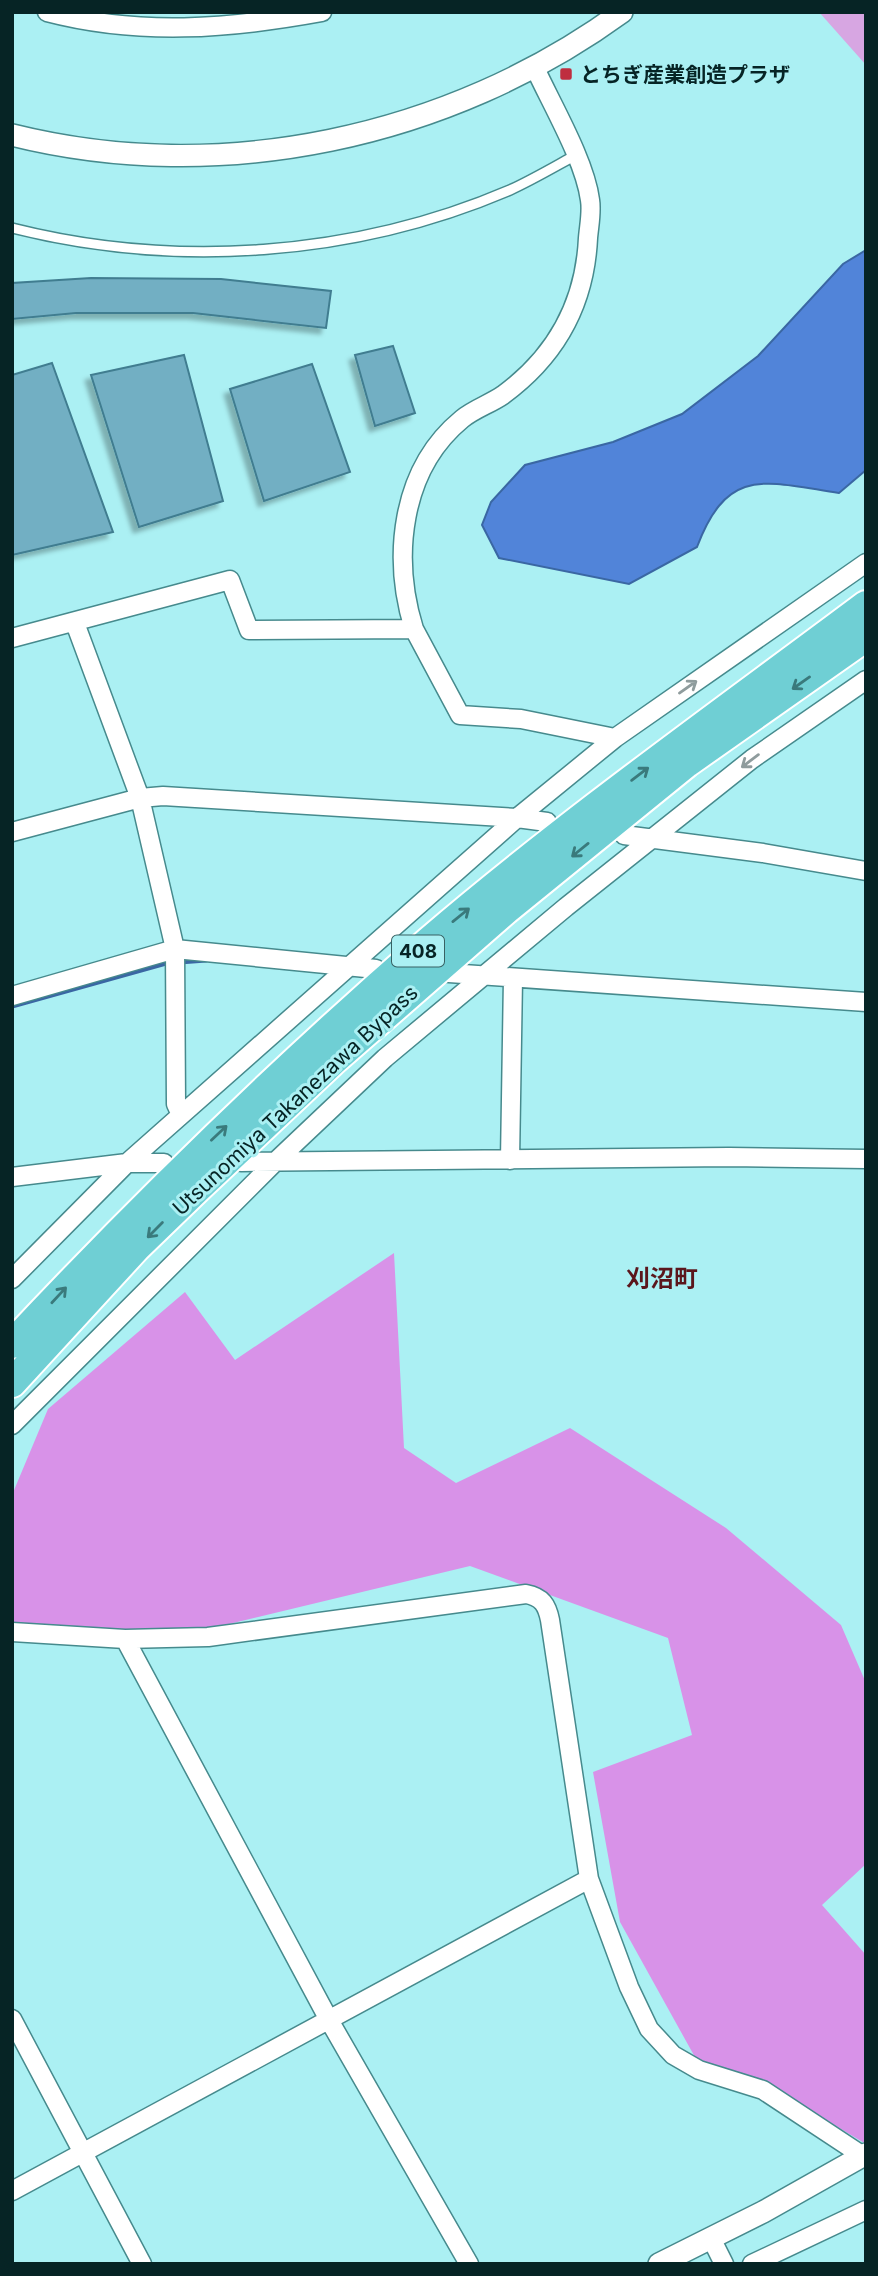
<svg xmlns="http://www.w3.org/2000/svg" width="878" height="2276" font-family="Inter,'Noto Sans JP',sans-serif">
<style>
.green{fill:#d7a6e2}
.forest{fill:#d892e8}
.water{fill:#5184d9;stroke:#3a67a3;stroke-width:2}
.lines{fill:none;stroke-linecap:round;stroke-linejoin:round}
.stream{stroke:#3a67a3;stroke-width:5}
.building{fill:#72afc3;stroke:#417d90;stroke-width:2;filter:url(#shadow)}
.service-casing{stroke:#468a8d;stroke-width:12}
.minor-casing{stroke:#468a8d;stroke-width:21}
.tertiary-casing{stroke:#468a8d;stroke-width:24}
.trunk-casing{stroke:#fff;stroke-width:32}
.service{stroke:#fff;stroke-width:9}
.minor{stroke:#fff;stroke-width:18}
.tertiary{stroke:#fff;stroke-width:21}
.trunk{stroke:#6fcfd4;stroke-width:28}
.oneway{stroke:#3a7a7c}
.oneway2{stroke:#8f9c9d}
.poi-dot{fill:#bf2e3f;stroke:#abf0f3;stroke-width:2.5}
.labels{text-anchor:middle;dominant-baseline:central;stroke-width:6;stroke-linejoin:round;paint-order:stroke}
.shield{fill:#abf0f3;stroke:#386163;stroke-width:2}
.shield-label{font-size:19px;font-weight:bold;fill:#062425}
.poi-label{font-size:21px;font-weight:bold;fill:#062425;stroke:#abf0f3;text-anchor:start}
.street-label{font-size:21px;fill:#062425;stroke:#abf0f3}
.quarter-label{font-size:24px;font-weight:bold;fill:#5b161c;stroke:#abf0f3}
</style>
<defs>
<filter id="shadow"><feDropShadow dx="-5.5" dy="5.5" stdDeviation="2" flood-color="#0004"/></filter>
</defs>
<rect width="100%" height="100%" fill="#abf0f3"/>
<path class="green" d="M819,12H866V65Z"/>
<path class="forest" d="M394,1253L404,1448L456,1483L570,1428L726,1528L841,1625L866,1683V1864L822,1905L866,1955V2144L766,2084L696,2059L620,1922L593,1772L692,1735L668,1638L470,1566L183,1635L12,1624V1495L48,1409L185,1292L235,1360Z"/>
<path class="water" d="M866,250V470L839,493C766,482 728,465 697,547L629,584L499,558L482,525L491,502L525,465L613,442L682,414L758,356L843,264Z"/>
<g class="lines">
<path class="stream" d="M12,1006L166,963L206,960"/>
</g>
<path class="building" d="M91,278L221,279L331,291L326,328L193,313H76L12,319V283Z
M393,346L415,413L375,426L355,355Z
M184,355L223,501L139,527L91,375Z
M52,363L113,532L12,555V375Z
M312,364L350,472L264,501L230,389Z"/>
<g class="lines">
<defs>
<path id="service" d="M12,228C175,269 354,257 510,190C532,180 554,167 576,155"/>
<path id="minor" d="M47,12C139,36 229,29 322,12
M75,623L140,798L175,949L176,1104L181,1115
M414,629C392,558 400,470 462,419C474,409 490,404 503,395C556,356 585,303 588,238C589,226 592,212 590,200C585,161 552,105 535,68
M12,638L230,580L249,630L414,629L460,715L521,719L615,738
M12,832L140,798L163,796L517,818L547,822
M624,835L763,853L866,871
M449,973L866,1002
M12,996L175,949L376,969
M510,1160L513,978
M241,1162L729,1157L866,1159
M12,1177L127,1163H164
M12,1279L127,1163L517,818L615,738L866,563
M12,1425L275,1162L385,1058L566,907L752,759L866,680
M12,1632L125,1639L208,1637L526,1594C542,1597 547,1605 550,1620L589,1879L629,1987L649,2029L673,2055L699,2070L763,2090L866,2158
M125,1639L329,2020L469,2264
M12,2019L142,2264
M12,2191L589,1879
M711,2238L724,2264
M752,2264L866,2210"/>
<path id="tertiary" d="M12,135C221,187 449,138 622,12
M659,2264L763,2212L866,2154"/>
<path id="trunk" d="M12,1344C144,1203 283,1068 429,941C568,822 719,715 866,605
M12,1383L136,1248L196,1190L332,1062L506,910L687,763L866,637"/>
</defs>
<use href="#service" class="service-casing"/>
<use href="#minor" class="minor-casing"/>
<use href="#tertiary" class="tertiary-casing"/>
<use href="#trunk" class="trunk-casing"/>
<use href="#service" class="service"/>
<use href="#minor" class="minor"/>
<use href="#tertiary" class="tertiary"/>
<use href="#trunk" class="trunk"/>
</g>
<defs><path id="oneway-shaft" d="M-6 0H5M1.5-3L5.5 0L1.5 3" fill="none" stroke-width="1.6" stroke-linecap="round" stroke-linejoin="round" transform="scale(1.75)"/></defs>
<g class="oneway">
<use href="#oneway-shaft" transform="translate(801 683) rotate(145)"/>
<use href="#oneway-shaft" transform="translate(640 774) rotate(-37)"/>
<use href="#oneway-shaft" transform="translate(580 850) rotate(141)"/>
<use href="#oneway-shaft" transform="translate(461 915) rotate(-39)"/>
<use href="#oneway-shaft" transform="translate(219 1133) rotate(-43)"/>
<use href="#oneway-shaft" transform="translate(155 1230) rotate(135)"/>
<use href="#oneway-shaft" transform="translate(59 1295) rotate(-47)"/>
</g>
<g class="oneway2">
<use href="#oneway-shaft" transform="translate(688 687) rotate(-35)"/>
<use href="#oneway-shaft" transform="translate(750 761) rotate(143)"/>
</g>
<rect class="poi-dot" x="559" y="67" width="14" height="14" rx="3.5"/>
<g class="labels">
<rect class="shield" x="392" y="935.5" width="52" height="31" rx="5"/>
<g class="shield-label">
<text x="418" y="951">408</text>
</g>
<g class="poi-label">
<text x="580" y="74">とちぎ産業創造プラザ</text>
</g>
<g class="street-label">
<text transform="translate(295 1100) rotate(-43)">Utsunomiya Takanezawa Bypass</text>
</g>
<g class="quarter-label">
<text x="662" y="1278">刈沼町</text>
</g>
</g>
<rect width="878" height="2276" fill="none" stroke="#062425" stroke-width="28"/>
</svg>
